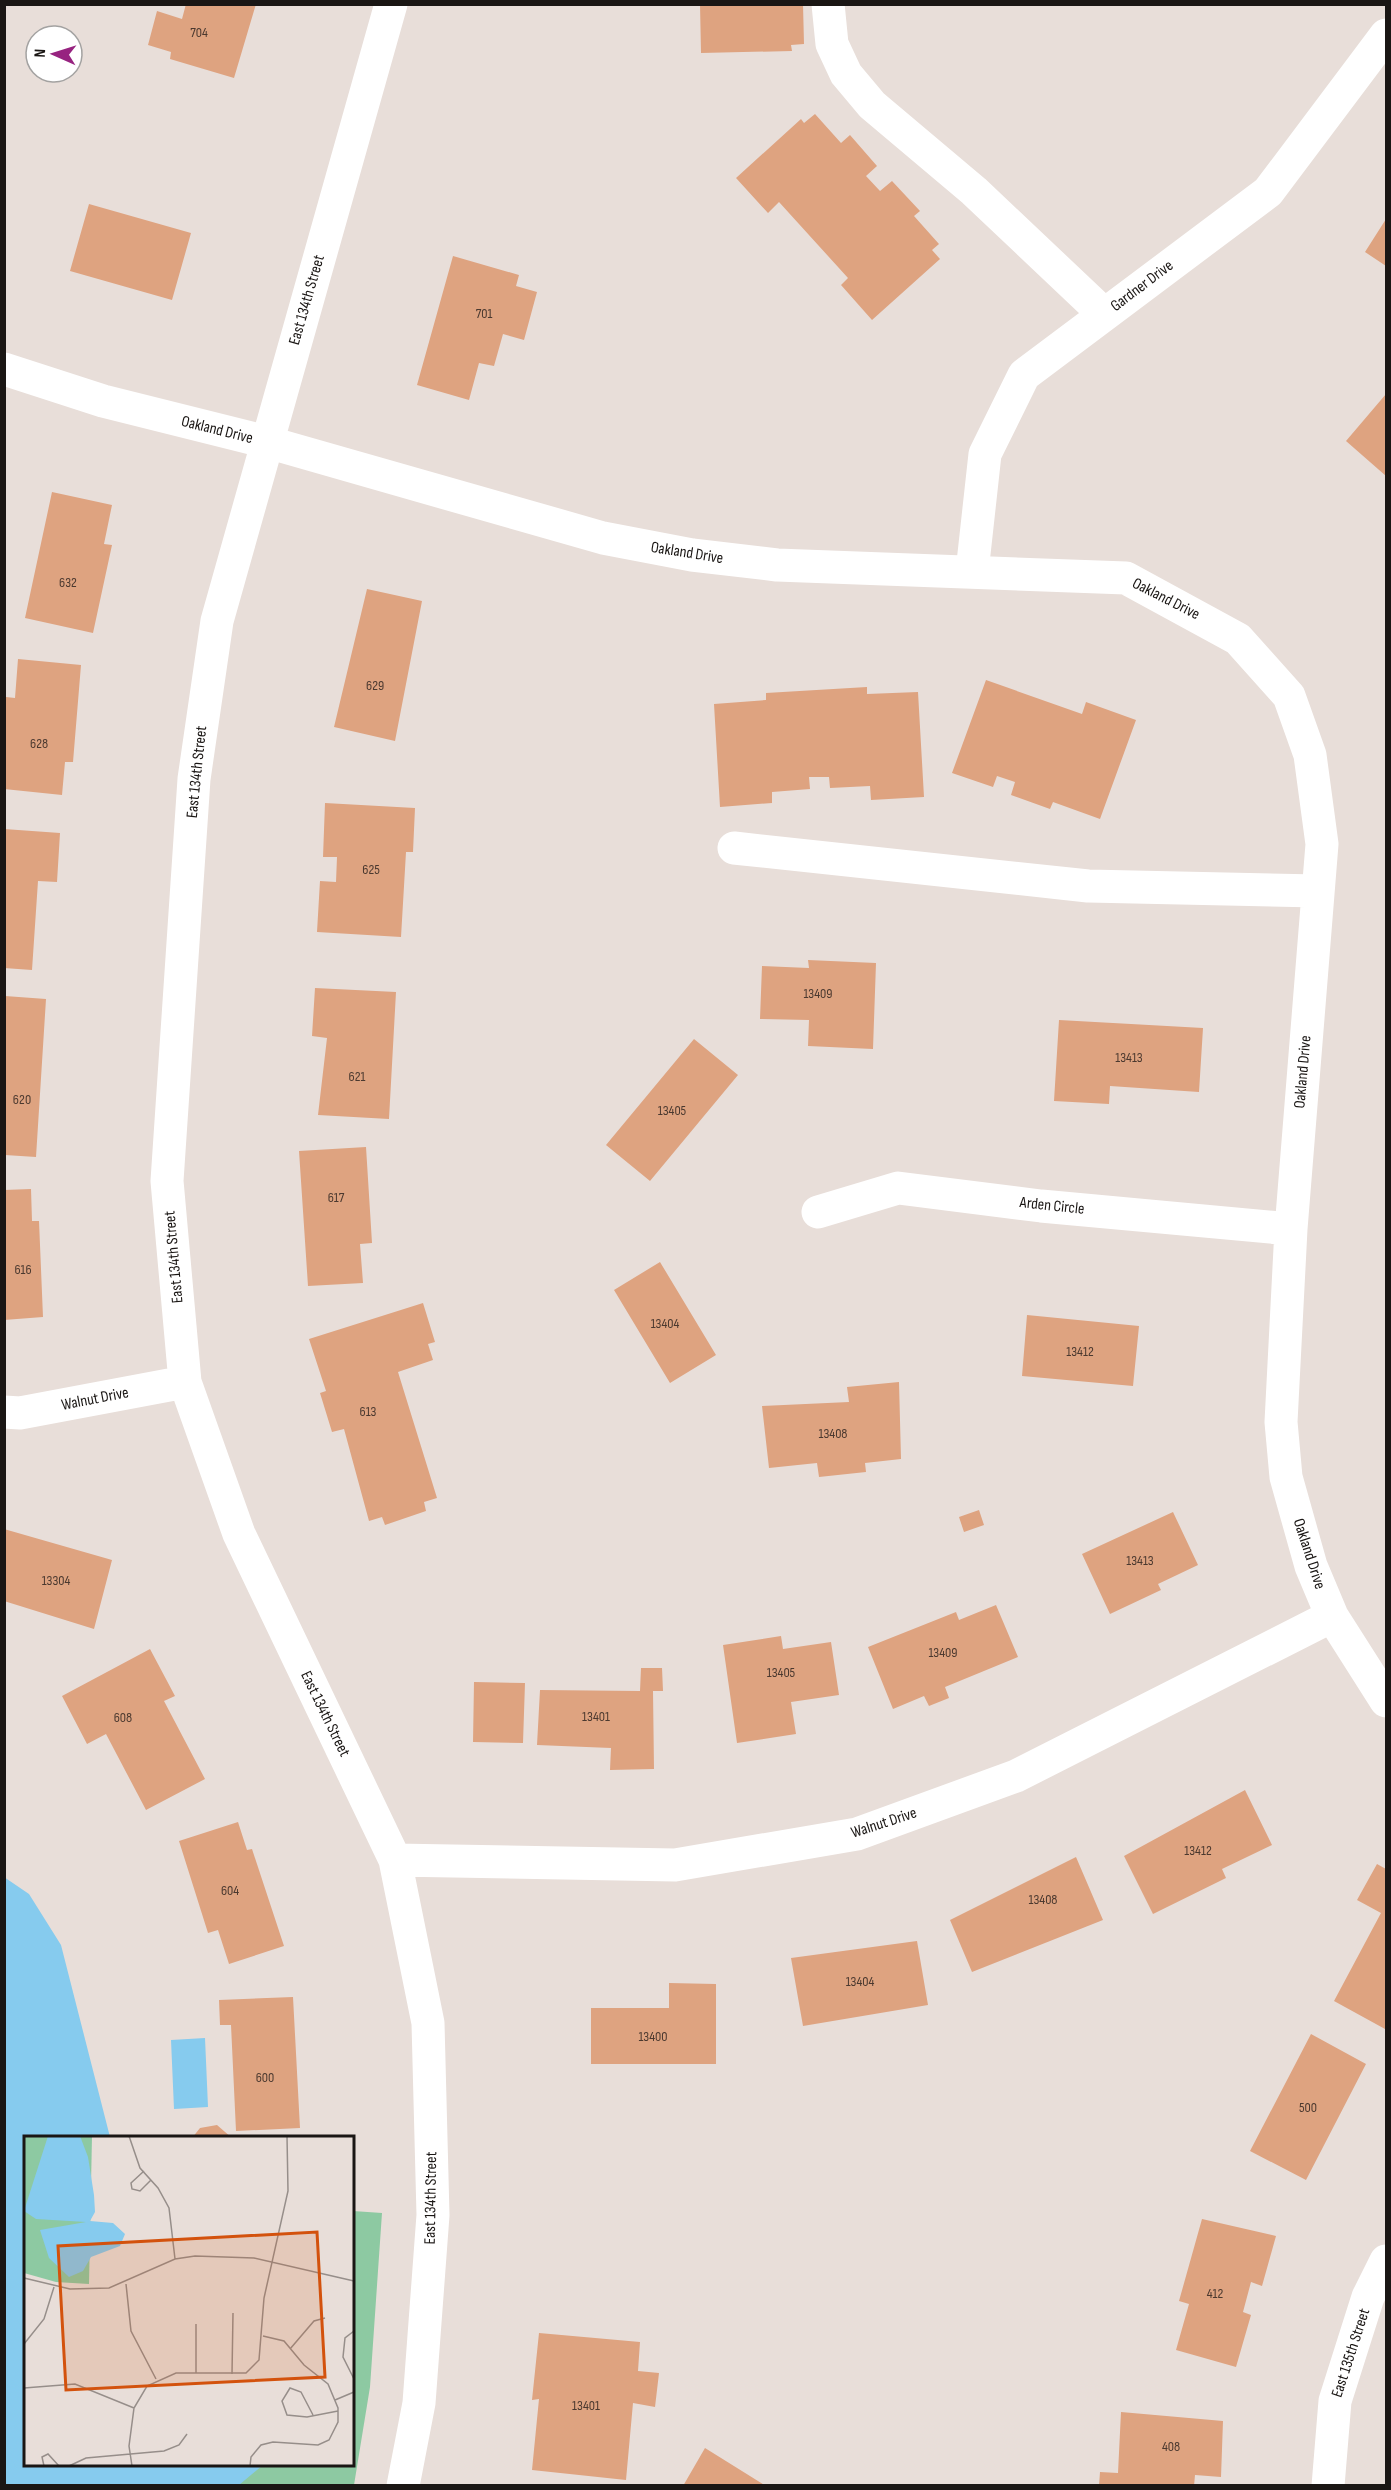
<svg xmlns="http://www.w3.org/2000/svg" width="1391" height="2490" font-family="'Sofia Sans Condensed',sans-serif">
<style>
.green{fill:#8dc9a2}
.water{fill:#86cbee}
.building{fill:#dea380}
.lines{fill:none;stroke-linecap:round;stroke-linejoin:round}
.minor{stroke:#fff;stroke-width:33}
.labels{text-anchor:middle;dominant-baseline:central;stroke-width:5;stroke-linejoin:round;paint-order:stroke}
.number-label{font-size:14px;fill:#4b392f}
.street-label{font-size:16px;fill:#1a1614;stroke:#fff}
.inset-road{fill:none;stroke:#968e8a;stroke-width:1.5}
.view{fill:#d3520d;fill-opacity:0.15;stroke:#d3520d;stroke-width:3}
.inset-edge{fill:none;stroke:#1a1614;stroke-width:3}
</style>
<rect width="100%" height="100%" fill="#e8ded9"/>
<path class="green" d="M4,2188L26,2464H352L353,2211L382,2213L370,2387L354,2485H5Z"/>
<path class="water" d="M4,1877L29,1894L61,1945L110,2137L26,2138V2464L263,2465L239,2485H5Z
M205,2038L208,2107L174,2109L171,2040Z"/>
<path class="building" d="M186,4H256L234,78L170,59L171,52L148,45L157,11L182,19Z
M700,4H803L804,44L791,45L792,51L701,53Z
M815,114L841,143L850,135L877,166L866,176L880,191L892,181L920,211L914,216L939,244L932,250L940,259L872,320L841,285L848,278L779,202L768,213L736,178L801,119L804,123Z
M89,204L191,233L172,300L70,271Z
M1386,219V266L1365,252Z
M453,256L519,275L516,286L537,292L524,340L503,334L494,366L479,363L469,400L417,385Z
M1386,394V476L1346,441Z
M52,492L112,505L104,544L112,545L93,633L25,618Z
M367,589L422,601L395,741L334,727Z
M18,659L81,665L73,762H65L62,795L4,789L6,697L15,698Z
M986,680L1082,714L1086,702L1136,720L1100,819L1053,802L1050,809L1011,795L1015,782L997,776L993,787L952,773Z
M867,687V694L918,692L924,797L871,800L870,786L830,788L829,777H809L810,789L772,792V803L720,807L714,704L766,700V693Z
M325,803L415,808L413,852H406L401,937L317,932L320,881L336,882L337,857H323Z
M4,829L60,833L57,882L38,881L32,970L4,968Z
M808,960L876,963L873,1049L808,1046L809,1020L760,1019L762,966L809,968Z
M315,988L396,992L389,1119L318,1115L327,1038L312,1036Z
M5,996L46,999L36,1157L5,1155Z
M1059,1020L1203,1028L1199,1092L1110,1086L1109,1104L1054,1101Z
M694,1039L738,1075L650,1181L606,1145Z
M366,1147L372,1243L360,1244L363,1283L308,1286L299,1151Z
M31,1189L32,1221H39L43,1317L4,1320V1190Z
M660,1262L716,1355L670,1383L614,1290Z
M423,1303L435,1342L428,1344L433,1360L398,1372L437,1498L424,1502L426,1511L385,1525L382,1517L369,1521L344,1429L332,1432L320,1393L326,1391L309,1339Z
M1027,1315L1139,1326L1133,1386L1022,1376Z
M899,1382L901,1459L865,1463L866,1472L819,1477L817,1463L769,1468L762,1406L849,1402L847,1387Z
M979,1510L984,1525L964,1532L959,1517Z
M1173,1512L1198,1565L1158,1584L1161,1590L1110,1614L1082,1554Z
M4,1529L112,1560L94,1629L4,1601Z
M996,1605L1018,1657L945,1687L949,1698L929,1706L924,1696L893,1709L868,1647L956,1612L959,1620Z
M781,1636L783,1649L831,1642L839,1695L791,1702L796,1734L737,1743L723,1645Z
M150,1649L175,1696L164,1701L205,1779L146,1810L106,1734L87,1744L62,1696Z
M641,1668H662L663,1691H653L654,1769L610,1770L611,1748L537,1745L540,1690L640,1691Z
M474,1682L525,1683L523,1743L473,1742Z
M1245,1790L1272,1845L1222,1869L1226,1878L1153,1914L1124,1856Z
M238,1822L247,1850L252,1849L284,1946L229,1964L218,1930L208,1933L179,1841Z
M1076,1857L1103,1920L972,1972L950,1920Z
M1377,1864L1386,1869L1385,2029L1334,2001L1381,1913L1357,1900Z
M917,1941L928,2005L803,2026L791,1958Z
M669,1983L716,1984V2064H591V2008H669Z
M293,1997L300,2128L236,2131L231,2025H220L219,2000Z
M1311,2034L1366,2064L1306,2180L1250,2151Z
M217,2125L232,2138H192L200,2128Z
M1202,2219L1276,2236L1262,2286L1251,2282L1243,2312L1251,2315L1236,2367L1176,2350L1189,2304L1179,2301Z
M539,2333L640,2342L638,2371L659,2373L655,2407L633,2403L626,2480L532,2470L539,2399L532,2400Z
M1121,2412L1223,2421L1221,2477L1195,2475L1194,2486H1099L1100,2472L1118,2473Z
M705,2448L766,2486H683Z"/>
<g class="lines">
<path class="minor" d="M391,4L217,621L194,779L167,1181L185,1382L239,1534L395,1860L428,2023L433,2215L419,2403L403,2486
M828,4L832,44L846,74L872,105L974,191L1104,314
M4,369L103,401L267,442L603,538L692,555L777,565L1126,578L1238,639L1289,696L1310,755L1322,844L1291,1229L1281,1422L1286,1477L1311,1566L1332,1616L1386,1701
M972,572L985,454L1024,375L1268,192L1386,35
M734,848L1088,886L1318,891
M818,1212L898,1188L1041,1206L1291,1229
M4,1412L20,1413L185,1382
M395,1860L675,1865L857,1834L1016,1776L1332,1616
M1328,2486L1335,2401L1368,2297L1386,2261"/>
</g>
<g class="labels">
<g class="number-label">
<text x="199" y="32">704</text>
<text x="484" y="313">701</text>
<text x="68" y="582">632</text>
<text x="375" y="685">629</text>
<text x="39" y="743">628</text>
<text x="371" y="869">625</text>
<text x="818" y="993">13409</text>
<text x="1129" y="1057">13413</text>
<text x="357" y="1076">621</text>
<text x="22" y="1099">620</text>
<text x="672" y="1110">13405</text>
<text x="336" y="1197">617</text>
<text x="23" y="1269">616</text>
<text x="665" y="1323">13404</text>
<text x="1080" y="1351">13412</text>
<text x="368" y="1411">613</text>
<text x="833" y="1433">13408</text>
<text x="1140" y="1560">13413</text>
<text x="56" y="1580">13304</text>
<text x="943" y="1652">13409</text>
<text x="781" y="1672">13405</text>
<text x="596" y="1716">13401</text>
<text x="123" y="1717">608</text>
<text x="1198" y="1850">13412</text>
<text x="230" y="1890">604</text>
<text x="1043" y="1899">13408</text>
<text x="860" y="1981">13404</text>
<text x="653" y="2036">13400</text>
<text x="265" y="2077">600</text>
<text x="1308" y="2107">500</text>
<text x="1215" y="2293">412</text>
<text x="586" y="2405">13401</text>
<text x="1171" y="2446">408</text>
</g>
<g class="street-label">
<text transform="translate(1142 286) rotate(-37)">Gardner Drive</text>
<text transform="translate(307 300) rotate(-74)">East 134th Street</text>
<text transform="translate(217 430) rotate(14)">Oakland Drive</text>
<text transform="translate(687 553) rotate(9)">Oakland Drive</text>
<text transform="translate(1166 599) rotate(27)">Oakland Drive</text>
<text transform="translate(197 772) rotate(-84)">East 134th Street</text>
<text transform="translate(1303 1072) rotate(-85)">Oakland Drive</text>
<text transform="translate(1052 1206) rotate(6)">Arden Circle</text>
<text transform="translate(174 1257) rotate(-95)">East 134th Street</text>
<text transform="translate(95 1399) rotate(-11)">Walnut Drive</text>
<text transform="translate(1309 1554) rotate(72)">Oakland Drive</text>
<text transform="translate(325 1714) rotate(64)">East 134th Street</text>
<text transform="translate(884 1823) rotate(-18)">Walnut Drive</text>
<text transform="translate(431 2198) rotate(-89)">East 134th Street</text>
<text transform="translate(1351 2353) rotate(-72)">East 135th Street</text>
</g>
</g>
<g transform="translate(24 2136)">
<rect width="330" height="330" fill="#e8ded9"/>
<path d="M0,0H68L65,148L32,146L0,137Z" fill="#8dc9a2"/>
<path d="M24,0H56L64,21L70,59L71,76L66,85L89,87L101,98L96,110L67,121L59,135L45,141L25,122L16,94L62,86L12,83L0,75Z" fill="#86cbee"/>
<path class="inset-road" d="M105,0L116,32L134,52L145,72L151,123M120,35L107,47L108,53L116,55L127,44M0,142L46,153L85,152L151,123L171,120L230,122L330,145M102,148L107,195L132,243M172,188V237M330,195L321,202L319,221L330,243M0,208L20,183L30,151M266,213L290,185L301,182M208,238L209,177M0,252L51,248L110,272M311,264L330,256M289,279L277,256L266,252L258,265L263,279L283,281L314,275M20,330L18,321L24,318L35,330M45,330L62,322L140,315L155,309L163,298M108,330L105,310L110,272L123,250L152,237H222L235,224L240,162L264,55L263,0M226,330L227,321L237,309L249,306L294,309L305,304L314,286V272L304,248L280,229L260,205L239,200"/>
<path class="view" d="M293,96L301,241L42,254L34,110Z"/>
<rect width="330" height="330" class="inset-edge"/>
</g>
<rect width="1391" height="2490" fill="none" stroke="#1a1614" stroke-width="12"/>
<g transform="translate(54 54) rotate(273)"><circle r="28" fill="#ffffff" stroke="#a3a2a1" stroke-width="1.5"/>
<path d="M0-4.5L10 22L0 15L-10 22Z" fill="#972380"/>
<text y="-9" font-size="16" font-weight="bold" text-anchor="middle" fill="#1a1614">N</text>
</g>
</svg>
